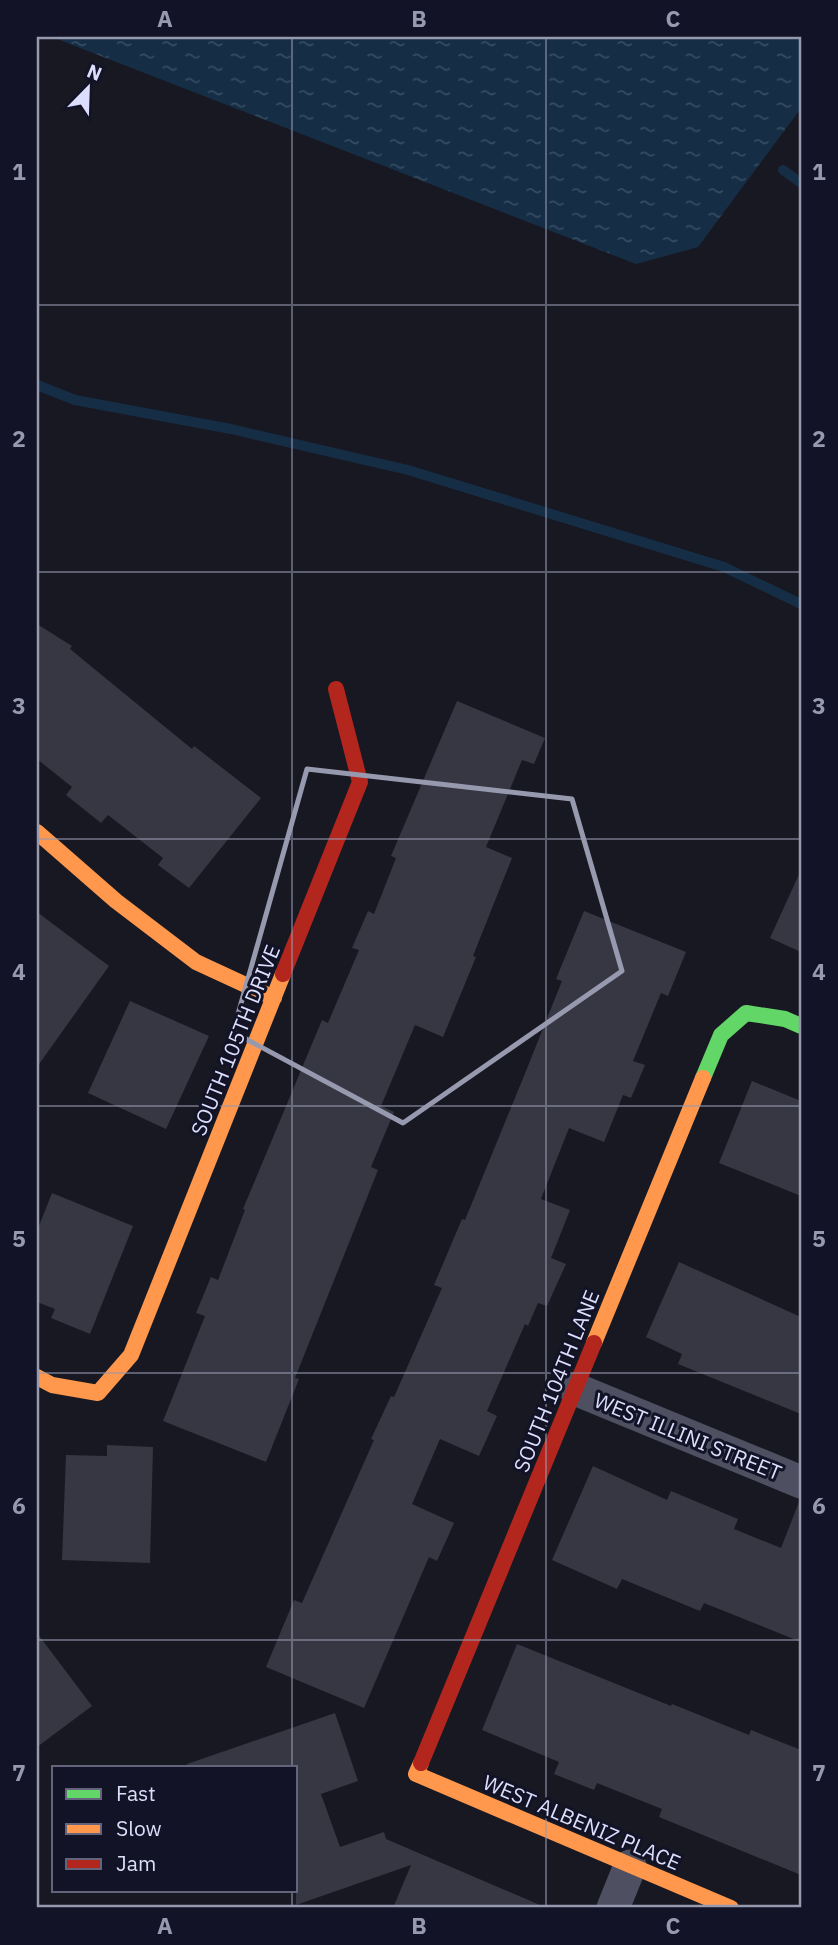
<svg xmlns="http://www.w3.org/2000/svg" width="838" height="1945" font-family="'IBM Plex Sans',sans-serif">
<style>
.water{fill:url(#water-ripples)}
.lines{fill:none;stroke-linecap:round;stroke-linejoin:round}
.stream{stroke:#152e45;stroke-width:10}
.building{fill:#363743}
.street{stroke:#4e5061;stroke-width:33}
.fast{stroke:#63d668;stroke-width:16}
.slow{stroke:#ff974d;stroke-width:16}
.jam{stroke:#b3261e;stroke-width:16}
.marked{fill:none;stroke:#9799af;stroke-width:5;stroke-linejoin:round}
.grid{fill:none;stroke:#9799af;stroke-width:2;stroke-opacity:0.55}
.labels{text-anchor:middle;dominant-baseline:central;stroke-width:6;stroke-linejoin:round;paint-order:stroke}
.street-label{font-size:21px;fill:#dcdefb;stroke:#131327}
.neatline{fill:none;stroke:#9799af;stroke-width:2.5}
.grid-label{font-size:23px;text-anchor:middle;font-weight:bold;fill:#9799af}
</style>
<defs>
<pattern id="water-ripples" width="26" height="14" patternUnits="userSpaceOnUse" patternTransform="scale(1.75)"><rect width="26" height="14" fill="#152e45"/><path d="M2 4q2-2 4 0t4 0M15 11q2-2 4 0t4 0" fill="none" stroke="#364c61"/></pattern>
</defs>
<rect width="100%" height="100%" fill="#181822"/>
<path class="water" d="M52,37H801V108L698,247L636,264Z"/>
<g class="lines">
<path class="stream" d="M783,170L801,183
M37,385L75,400L231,429L408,470L724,567L801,604"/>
</g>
<path class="building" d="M37,624L72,646L70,649L192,749L194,746L261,798L189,888L158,865L163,858L108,815L101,823L66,795L72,787L37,759Z
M457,701L545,738L534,764L522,760L486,847L512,858L473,956L476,957L443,1037L415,1025L381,1106L394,1112L371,1167L378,1170L295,1378L299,1379L266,1462L163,1421L205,1316L196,1313L211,1277L218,1280L245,1210L243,1209L322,1020L328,1023L359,950L352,948L368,911L374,914L396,858L391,856Z
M801,870V952L770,938Z
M584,911L686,952L668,996L661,993L633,1061L645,1065L631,1098L623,1095L604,1142L569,1128L541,1199L570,1210L551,1258L566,1264L547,1306L538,1303L528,1326L525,1324L487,1411L497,1416L479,1456L440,1439L412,1504L454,1523L437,1561L429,1557L364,1708L266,1667L294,1600L302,1603L374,1440L371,1439L391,1396L394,1397L442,1288L434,1285L462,1219L465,1220L528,1066L562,981L556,979Z
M37,912L109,966L37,1067Z
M130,1001L209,1036L166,1129L88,1093Z
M752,1081L801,1101V1196L719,1163Z
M52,1193L133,1226L90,1334L51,1318L55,1309L37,1302V1231Z
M679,1262L801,1317V1414L678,1364L682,1354L646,1337Z
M107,1445L153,1447L150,1563L62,1560L66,1455L107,1456Z
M593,1466L667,1500L671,1491L738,1519L734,1529L781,1548L799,1502H801V1642L704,1603L700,1611L622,1579L617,1589L552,1560Z
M37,1633L92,1706L37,1747Z
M517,1644L671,1706L672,1704L749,1735L751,1730L801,1750V1875L659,1817L662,1809L597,1783L594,1790L554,1774L559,1762L482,1730Z
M335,1713L358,1781L321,1794L340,1847L384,1832L386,1839L547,1908H393L411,1865L296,1905V1768H187V1764Z"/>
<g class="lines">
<path class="street" d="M575,1389L801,1482
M613,1908L630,1866"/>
<path class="fast" d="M703,1078L721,1035L746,1013L785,1019L801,1026"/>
<path class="slow" d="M37,832L116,901L196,962L274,998
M594,1343L703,1078
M37,1377L52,1385L98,1393L131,1355L283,974
M421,1763L416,1774L731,1908"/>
<path class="jam" d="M283,974L360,782L336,689
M421,1763L594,1343"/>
</g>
<path class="marked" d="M307,769L572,799L622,971L403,1123L233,1032Z"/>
<path class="grid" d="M292,37V1768M546,37V1908M37,305H801M37,572H801M37,839H801M37,1106H801M37,1373H801M37,1640H801M292,1891V1908"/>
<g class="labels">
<g class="street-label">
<text transform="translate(235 1040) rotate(-68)">SOUTH 105TH DRIVE</text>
<text transform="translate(556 1381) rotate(-68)">SOUTH 104TH LANE</text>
<text transform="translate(688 1436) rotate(22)">WEST ILLINI STREET</text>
<text transform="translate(582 1822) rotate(23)">WEST ALBENIZ PLACE</text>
</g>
</g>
<rect width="838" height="1945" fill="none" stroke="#131327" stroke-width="77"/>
<rect x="52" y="1766" width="245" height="126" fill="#131327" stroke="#63647c" stroke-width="2"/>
<rect x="66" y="1789" width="35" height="10" fill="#63d668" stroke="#63647c" stroke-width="2"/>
<text x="116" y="1801" font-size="21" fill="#dcdefb">Fast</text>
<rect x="66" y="1824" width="35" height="10" fill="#ff974d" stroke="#63647c" stroke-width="2"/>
<text x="116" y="1836" font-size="21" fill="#dcdefb">Slow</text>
<rect x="66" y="1859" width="35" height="10" fill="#b3261e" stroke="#63647c" stroke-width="2"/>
<text x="116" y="1871" font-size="21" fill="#dcdefb">Jam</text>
<g transform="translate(88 88) rotate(23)" stroke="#131327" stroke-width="5" paint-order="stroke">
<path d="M0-5L12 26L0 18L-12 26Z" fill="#dcdefb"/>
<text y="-10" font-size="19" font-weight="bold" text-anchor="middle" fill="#dcdefb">N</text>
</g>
<rect x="38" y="38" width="762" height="1868" class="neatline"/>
<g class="grid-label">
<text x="165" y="27">A</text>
<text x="419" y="27">B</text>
<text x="673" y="27">C</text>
<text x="19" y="180">1</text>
<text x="819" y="180">1</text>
<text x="19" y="447">2</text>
<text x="819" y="447">2</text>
<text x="19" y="714">3</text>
<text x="819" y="714">3</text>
<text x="19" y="980">4</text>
<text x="819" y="980">4</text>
<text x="19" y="1247">5</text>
<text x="819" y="1247">5</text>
<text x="19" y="1514">6</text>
<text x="819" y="1514">6</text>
<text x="19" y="1781">7</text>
<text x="819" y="1781">7</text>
<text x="165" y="1934">A</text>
<text x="419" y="1934">B</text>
<text x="673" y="1934">C</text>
</g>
</svg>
